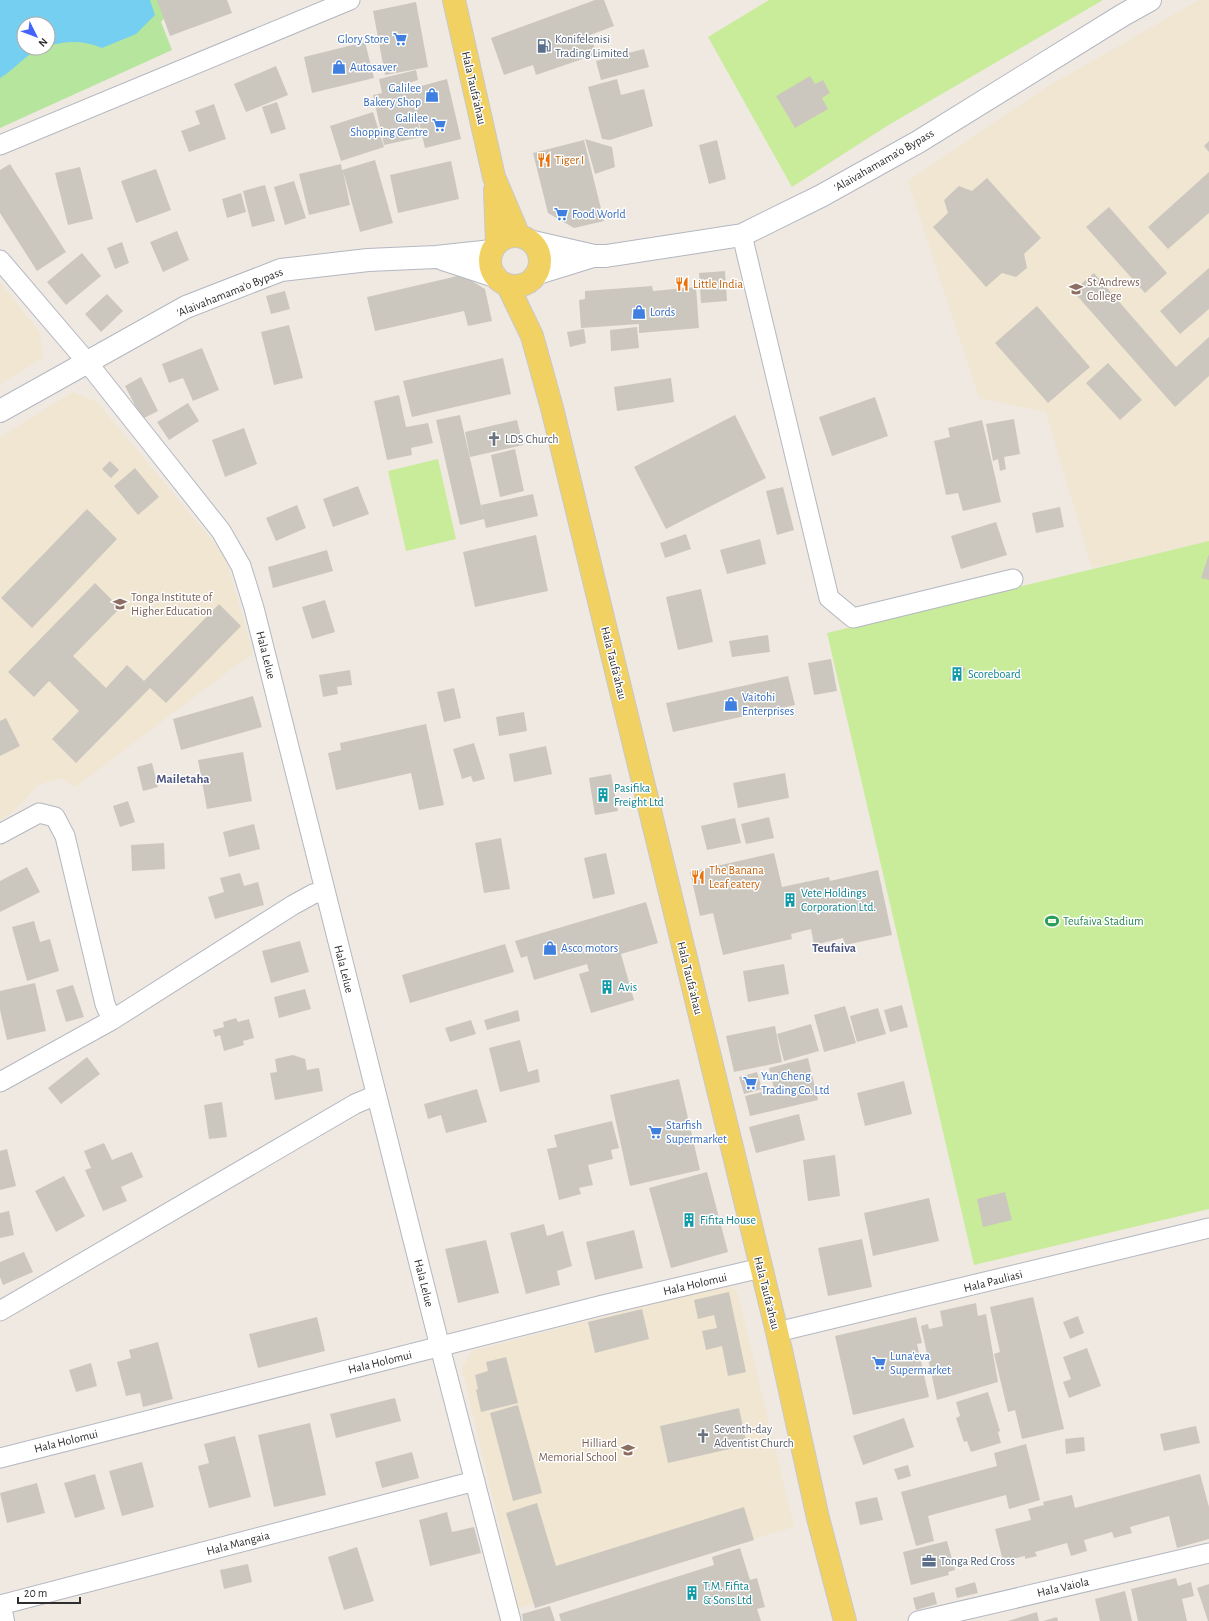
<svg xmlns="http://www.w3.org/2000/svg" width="1209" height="1621" font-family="'Alegreya Sans',sans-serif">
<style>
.education{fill:#f0e6d1}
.green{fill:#b6e59e;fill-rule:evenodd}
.pitch{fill:#c9ec9a}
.water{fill:#75cff0}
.building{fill:#cbc7bf}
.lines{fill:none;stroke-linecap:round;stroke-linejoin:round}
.street-casing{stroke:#b4b7c1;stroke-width:21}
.secondary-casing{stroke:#b4b7c1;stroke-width:24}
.primary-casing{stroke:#c9c9c9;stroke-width:24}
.street{stroke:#fff;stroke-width:19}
.secondary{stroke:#fff;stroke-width:22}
.primary{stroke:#f2d163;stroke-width:22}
.labels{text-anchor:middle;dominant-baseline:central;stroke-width:3;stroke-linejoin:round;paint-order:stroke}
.shop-label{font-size:12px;fill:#366cbe;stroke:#fff;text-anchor:start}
.service-label{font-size:12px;fill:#4e5e75;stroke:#fff;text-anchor:start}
.street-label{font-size:12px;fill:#2e2e2e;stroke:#fff}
.food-label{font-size:12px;fill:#c56008;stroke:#fff;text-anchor:start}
.education-label{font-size:12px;fill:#785e54;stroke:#fff;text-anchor:start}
.worship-label{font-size:12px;fill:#5b616d;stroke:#fff;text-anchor:start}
.culture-label{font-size:12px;fill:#0d838f;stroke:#fff;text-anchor:start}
.leisure-label{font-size:12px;fill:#27864d;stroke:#fff;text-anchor:start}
.neighbourhood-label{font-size:13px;font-weight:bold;fill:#4d5680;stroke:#fff}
</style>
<rect width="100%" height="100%" fill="#efe9e1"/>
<path class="education" d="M1199,0H1209V541L1092,568L1046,412L979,398L908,181L1042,90Z
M0,282L40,333L43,358L0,384Z
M73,392L97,402L225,556L253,653L75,787L61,778L38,785L13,812L0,820V437Z
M721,1283L737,1291L794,1527L519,1608L462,1368L472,1351L584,1322Z"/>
<path class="green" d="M0,0H179L161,22L172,50L0,128ZM24,24H48V48H24Z"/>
<path class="pitch" d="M769,0H1103L887,126L792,187L708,37Z
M438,459L456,539L406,551L388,471Z
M1209,541V1209L974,1265L827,633Z"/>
<path class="water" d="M0,0H150L155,15L136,34L102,48C83,40 67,41 48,46V24H24V48H41C25,55 15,69 0,78Z"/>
<path class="building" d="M157,0H227L232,13L170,36Z
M595,0H604L614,26L590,35L597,54L536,75L533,65L504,75L491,38Z
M416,2L428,67L385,75L373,11Z
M365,42L374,78L312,93L304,57Z
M644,49L649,67L601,80L596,61Z
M276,66L288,95L246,112L234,84Z
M416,70L418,80L409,83L410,89L447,79L461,139L425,148L413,97L421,137L384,145L373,95L382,93L379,79Z
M810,76L815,84L823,80L830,93L822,98L828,109L795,128L776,96Z
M617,79L621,95L644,89L653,126L610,140L602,139L588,87Z
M277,102L286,129L271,134L262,107Z
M214,104L226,139L189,152L181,131L200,124L195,111Z
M373,112L384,147L341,161L330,126Z
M585,139L612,147L615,167L595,174Z
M584,140L604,221L574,228L548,213L533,153Z
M717,140L726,179L709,184L699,145Z
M1209,141V152L1204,146Z
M375,160L393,223L360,232L343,171L350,205L309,215L299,174L341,164L342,170Z
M451,161L459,199L398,213L390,175Z
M10,164L66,252L37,271L0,213V170Z
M80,167L93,219L68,225L55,173Z
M156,169L171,210L136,223L121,181Z
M1209,172V213L1168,249L1148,227Z
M987,178L1041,238L1024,254L1027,268L1016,277L1002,273L986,287L933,227L948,213L944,200L959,186L972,191Z
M294,181L306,218L285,225L274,187Z
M265,185L275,221L252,227L243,191Z
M241,193L246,212L227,218L222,199Z
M1109,207L1167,273L1145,293L1086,227Z
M177,231L189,260L163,272L150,242Z
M122,242L129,263L115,269L107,248Z
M82,253L101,276L66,305L47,282Z
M1209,268V309L1180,334L1160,311Z
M725,271L727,301L701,303L699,273Z
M1094,273L1176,367L1209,337V376L1175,407L1073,291Z
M462,275L485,289L492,321L468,326L464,311L375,331L367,297Z
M652,286L653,291L696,287L699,328L639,333V324L581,328L579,300L585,299V291Z
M285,291L290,309L271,314L266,296Z
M107,294L123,311L101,332L85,314Z
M1037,306L1090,367L1048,403L995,343Z
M289,325L303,378L274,385L261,332Z
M637,327L639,348L611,351L610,330Z
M584,329L586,343L570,347L567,332Z
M202,348L219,390L193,401L183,378L169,383L162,364Z
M503,358L511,394L412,417L403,381Z
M1108,363L1142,400L1120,420L1086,383Z
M141,377L158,411L142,419L125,386Z
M671,378L674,402L617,411L614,387Z
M399,395L406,427L428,423L433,443L411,448L412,455L387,460L374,401Z
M875,397L888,436L832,456L819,417Z
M188,403L199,421L169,440L157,422Z
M460,415L484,519L460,525L436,420Z
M735,415L766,478L666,529L634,467Z
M1014,419L1020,454L1004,457L1006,469L1000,471L998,459L993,461L986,424Z
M517,420L523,445L470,457L465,432Z
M982,420L1001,502L963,511L958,493L946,495L934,441L950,437L948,428Z
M244,428L257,464L225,477L212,440Z
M515,449L524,491L500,497L491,455Z
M110,461L119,470L111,478L102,469Z
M135,468L159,497L138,515L114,486Z
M358,486L369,514L333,527L323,499Z
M783,487L794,530L777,535L766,491Z
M533,494L538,516L486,528L481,505Z
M297,505L306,528L276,541L266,518Z
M1060,507L1064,527L1036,533L1032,513Z
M87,509L117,539L32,628L1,598Z
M996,522L1007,555L961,569L951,536Z
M686,534L691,549L665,558L660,543Z
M536,535L548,591L475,607L463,552Z
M760,539L766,564L727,574L720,550Z
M327,550L333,571L273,588L268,567Z
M1209,554V580L1201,578Z
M95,583L120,608L73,656L106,688L127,665L144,681L219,604L241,626L166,703L150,688L76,763L52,739L79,711L49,681L34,697L8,672Z
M701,589L713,642L678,650L666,597Z
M325,600L335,632L312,639L302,607Z
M768,635L770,652L732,657L729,641Z
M831,659L837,691L814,695L808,663Z
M961,665L966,669L954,683L949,679Z
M350,670L352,685L337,687L338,694L323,697L319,675Z
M788,676L795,705L673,732L666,703Z
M454,688L461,718L444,722L437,692Z
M253,696L262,727L181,750L173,719Z
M524,712L527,731L499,736L496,717Z
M6,718L20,746L0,756V721Z
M426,724L444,805L419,810L411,773L336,790L328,753L341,750L340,743Z
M474,743L485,779L473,782L471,776L462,779L453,749Z
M546,746L552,774L514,782L509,754Z
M243,752L252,801L207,809L198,760Z
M152,763L158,787L143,791L137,767Z
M785,773L789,798L738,808L733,783Z
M611,774L618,811L595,815L589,778Z
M128,801L135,822L120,827L113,806Z
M769,817L774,838L746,844L741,824Z
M735,818L741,843L707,850L701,826Z
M254,824L260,849L229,857L223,832Z
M501,838L510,889L484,893L475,843Z
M164,843L165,869L132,871L131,845Z
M606,853L615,894L593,899L584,858Z
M774,853L782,887L829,877L830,881L878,870L892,935L845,945L843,938L814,945L811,929L791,934L792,939L723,955L713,913L700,916L690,872Z
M27,867L40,892L0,912V881Z
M240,873L244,886L258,882L264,905L215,919L208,897L224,892L220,878Z
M646,902L658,943L621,954L634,1000L591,1013L579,974L589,971L587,964L534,980L527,956L521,958L515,941Z
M34,921L40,942L50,939L59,971L27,981L12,927Z
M300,941L309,972L271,983L262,951Z
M505,944L514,972L410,1003L402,975Z
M784,964L789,994L748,1002L743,971Z
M35,983L46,1031L7,1040L0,1010V991Z
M73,985L84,1017L66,1022L56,990Z
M305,989L311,1009L279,1018L274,997Z
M902,1005L908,1027L890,1032L884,1010Z
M845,1006L856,1043L824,1052L814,1015Z
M878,1008L886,1034L857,1042L850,1016Z
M518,1010L520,1021L487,1030L484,1020Z
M236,1018L238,1022L249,1019L254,1038L243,1041L244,1045L224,1051L220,1035L215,1037L213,1030L224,1027L223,1022Z
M471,1020L476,1034L450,1042L445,1028Z
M811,1024L819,1051L784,1061L777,1034Z
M775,1026L782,1062L734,1072L726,1036Z
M520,1040L528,1072L538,1069L540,1082L500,1092L489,1048Z
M293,1055L305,1059L307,1070L319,1068L323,1091L275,1100L270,1073L277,1072L275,1059Z
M87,1057L100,1074L61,1104L48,1088Z
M808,1058L818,1100L750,1116L745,1096L774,1089L769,1068Z
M757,1072L762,1089L744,1094L739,1077Z
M679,1079L700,1170L630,1186L610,1095Z
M904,1081L912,1114L865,1126L857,1093Z
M477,1089L487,1122L446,1133L441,1115L428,1119L424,1104Z
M222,1102L227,1137L209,1139L204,1105Z
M799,1114L805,1140L756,1153L749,1127Z
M612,1121L619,1148L611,1150L613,1159L588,1165L593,1185L579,1188L581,1194L559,1200L547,1149L557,1147L554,1135Z
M104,1143L112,1160L132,1152L143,1177L121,1187L127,1201L103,1211L85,1170L91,1168L84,1151Z
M7,1149L16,1186L0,1190V1151Z
M835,1155L840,1196L808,1201L803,1160Z
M707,1172L728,1252L671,1268L649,1188Z
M64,1176L85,1216L56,1232L35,1191Z
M1005,1192L1012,1220L983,1227L977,1199Z
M929,1198L939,1241L873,1256L864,1213Z
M9,1211L14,1235L0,1238V1213Z
M544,1224L547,1236L563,1231L572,1266L557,1271L560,1285L526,1294L510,1233Z
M634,1230L643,1268L595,1280L586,1242Z
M862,1239L872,1287L828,1296L818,1248Z
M486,1240L499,1293L458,1303L445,1249Z
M24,1252L33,1272L3,1285L0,1277V1262Z
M729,1292L746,1372L728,1376L722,1346L706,1350L702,1331L717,1328L714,1315L698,1319L694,1300Z
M1033,1297L1064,1429L1022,1439L1015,1410L1008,1412L994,1354L1000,1352L990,1307Z
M976,1303L978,1316L986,1314L998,1382L937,1400L921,1326L928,1324L929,1329L943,1326L940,1311Z
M642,1309L649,1339L595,1353L588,1322Z
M1078,1316L1084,1333L1070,1339L1063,1322Z
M317,1317L325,1351L258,1368L249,1334Z
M916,1317L922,1343L917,1344L929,1397L853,1415L835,1336Z
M158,1342L173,1399L143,1407L140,1393L126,1396L117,1362L131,1358L129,1350Z
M1087,1348L1101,1386L1069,1398L1063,1382L1071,1379L1063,1357Z
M506,1357L518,1403L481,1412L476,1390L478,1389L475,1375L488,1371L486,1362Z
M91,1363L97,1386L76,1392L69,1370Z
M988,1392L1000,1431L998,1432L1001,1443L971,1452L967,1441L964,1442L956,1418L960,1416L956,1402Z
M395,1398L401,1421L336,1438L330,1414Z
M518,1405L542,1493L513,1501L490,1413Z
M739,1408L747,1445L668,1463L660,1426Z
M904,1418L914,1447L863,1465L853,1436Z
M310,1423L326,1495L274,1507L258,1435Z
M1196,1426L1200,1443L1164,1451L1160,1434Z
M235,1436L251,1497L209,1508L198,1466L209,1463L204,1444Z
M1084,1437L1085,1451L1066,1454L1065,1439Z
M1026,1444L1040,1500L1009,1509L1006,1495L928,1516L934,1541L916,1546L901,1492L997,1466L994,1453Z
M412,1452L419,1478L382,1488L375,1462Z
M142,1462L154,1507L122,1516L109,1471Z
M908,1465L911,1476L898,1480L894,1469Z
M95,1474L105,1509L75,1518L64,1483Z
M1200,1474L1209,1507V1539L1177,1548L1169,1516L1130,1527L1132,1533L1114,1538L1112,1532L1084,1540L1087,1551L1071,1556L1067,1543L1035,1552L1037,1556L1025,1559V1556L1003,1561L995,1529L1031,1520L1028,1509L1044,1505L1043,1502L1072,1495L1075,1508Z
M37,1483L45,1513L7,1523L0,1493Z
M877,1497L883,1520L860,1525L855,1502Z
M537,1503L556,1566L744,1507L754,1540L535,1608L506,1513Z
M447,1512L452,1532L474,1527L481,1553L430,1566L419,1520Z
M947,1541L955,1570L948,1572L949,1575L911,1585L903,1552Z
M357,1547L374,1601L344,1610L328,1557Z
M740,1548L750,1580L757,1578L765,1607L757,1609L761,1621H561L559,1614L714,1565L712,1557Z
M248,1564L252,1582L224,1589L220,1570Z
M1176,1578L1178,1586L1191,1582L1194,1596L1182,1599L1187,1621H1138L1131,1589Z
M975,1582L978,1593L957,1598L955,1588Z
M1209,1584V1621H1208L1197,1588Z
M1125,1591L1132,1621H1100L1095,1599Z
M934,1592L937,1604L916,1610L913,1598Z
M550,1606L555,1621H523L522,1614Z
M1037,1612L1039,1621H1008Z
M1057,1617L1058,1621H1043Z"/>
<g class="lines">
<defs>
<path id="street" d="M0,145L350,0
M742,235L829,598L853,618L1013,579
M0,260L87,362L221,531L241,566L254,608L440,1347L511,1621
M0,834L39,813L55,817L65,836L105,1004L112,1020
M0,1082L112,1020L293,905L313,894L325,891
M0,1311L355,1104L376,1095
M777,1332L1209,1228
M0,1458L603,1305L761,1268
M0,1605L475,1481
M918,1621L1209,1553"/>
<path id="secondary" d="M533,242L594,256H606L742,235L821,196L918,142L1123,15L1150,0
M443,259L495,276
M538,273L593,256
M0,411L186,307L281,270L368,260L436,257L492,251
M0,1607L3,1621"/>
<path id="primary" d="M454,0L494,177L519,236
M495,190L497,244
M490 261a25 25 0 1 1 50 0a25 25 0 1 1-50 0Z
M508,286L532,336L552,408L777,1332L818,1518L845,1621"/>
</defs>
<use href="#street" class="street-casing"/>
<use href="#secondary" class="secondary-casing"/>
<use href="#primary" class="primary-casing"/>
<use href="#street" class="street"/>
<use href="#secondary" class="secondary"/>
<use href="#primary" class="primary"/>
</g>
<defs>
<symbol id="supermarket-bare" viewBox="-9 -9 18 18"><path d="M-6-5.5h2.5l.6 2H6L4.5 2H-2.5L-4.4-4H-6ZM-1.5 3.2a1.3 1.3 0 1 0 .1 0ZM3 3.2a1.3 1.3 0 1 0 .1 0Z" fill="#3f7fe0" stroke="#fff" stroke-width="2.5" paint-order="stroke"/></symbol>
<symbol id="fuel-bare" viewBox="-9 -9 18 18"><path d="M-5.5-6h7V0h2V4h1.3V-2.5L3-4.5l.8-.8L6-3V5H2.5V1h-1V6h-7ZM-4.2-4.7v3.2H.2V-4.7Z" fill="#5c6f8a" stroke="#fff" stroke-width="2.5" paint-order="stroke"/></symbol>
<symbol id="shop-bare" viewBox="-9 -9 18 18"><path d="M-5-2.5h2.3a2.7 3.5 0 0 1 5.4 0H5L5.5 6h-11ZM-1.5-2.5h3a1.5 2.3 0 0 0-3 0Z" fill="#3f7fe0" stroke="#fff" stroke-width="2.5" paint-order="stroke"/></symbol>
<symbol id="restaurant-bare" viewBox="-9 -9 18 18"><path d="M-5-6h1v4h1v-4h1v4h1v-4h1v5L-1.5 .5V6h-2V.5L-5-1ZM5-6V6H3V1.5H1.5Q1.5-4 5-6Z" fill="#e8710a" stroke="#fff" stroke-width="2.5" paint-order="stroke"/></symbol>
<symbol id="school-bare" viewBox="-9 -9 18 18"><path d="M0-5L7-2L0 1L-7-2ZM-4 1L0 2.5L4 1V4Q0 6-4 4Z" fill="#8d6e63" stroke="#fff" stroke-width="2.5" paint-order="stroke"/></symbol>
<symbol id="church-bare" viewBox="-9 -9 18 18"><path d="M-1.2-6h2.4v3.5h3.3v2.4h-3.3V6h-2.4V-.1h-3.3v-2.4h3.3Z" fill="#6b7280" stroke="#fff" stroke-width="2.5" paint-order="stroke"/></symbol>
<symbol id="building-bare" viewBox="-9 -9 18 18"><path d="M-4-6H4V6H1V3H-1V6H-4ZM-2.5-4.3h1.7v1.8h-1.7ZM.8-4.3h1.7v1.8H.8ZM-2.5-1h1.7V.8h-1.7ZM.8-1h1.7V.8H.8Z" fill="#0f9aa8" stroke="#fff" stroke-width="2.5" paint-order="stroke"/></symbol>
<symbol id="stadium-bare" viewBox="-9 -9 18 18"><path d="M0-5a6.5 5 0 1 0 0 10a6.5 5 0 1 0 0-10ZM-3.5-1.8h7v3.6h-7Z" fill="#2e9e5b" stroke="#fff" stroke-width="2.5" paint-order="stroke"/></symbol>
<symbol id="office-bare" viewBox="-9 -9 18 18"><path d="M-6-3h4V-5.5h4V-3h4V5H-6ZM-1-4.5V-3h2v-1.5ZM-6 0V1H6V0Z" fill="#5c6f8a" stroke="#fff" stroke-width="2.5" paint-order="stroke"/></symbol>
</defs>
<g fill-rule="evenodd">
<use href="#supermarket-bare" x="390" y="29" width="20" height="20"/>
<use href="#fuel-bare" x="534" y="36" width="20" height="20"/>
<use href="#shop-bare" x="329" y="57" width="20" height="20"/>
<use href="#shop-bare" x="422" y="85" width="20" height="20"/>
<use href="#supermarket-bare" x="429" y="115" width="20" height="20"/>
<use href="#restaurant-bare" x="534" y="150" width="20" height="20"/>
<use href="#supermarket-bare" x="551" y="204" width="20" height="20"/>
<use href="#restaurant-bare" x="672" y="274" width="20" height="20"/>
<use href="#school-bare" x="1066" y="279" width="20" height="20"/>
<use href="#shop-bare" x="629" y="302" width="20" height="20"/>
<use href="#church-bare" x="484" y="429" width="20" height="20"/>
<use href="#school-bare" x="110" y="594" width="20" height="20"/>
<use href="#building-bare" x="947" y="664" width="20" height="20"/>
<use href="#shop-bare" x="721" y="694" width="20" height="20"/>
<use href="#building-bare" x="593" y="785" width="20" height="20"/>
<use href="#restaurant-bare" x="688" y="867" width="20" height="20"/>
<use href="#building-bare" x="780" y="890" width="20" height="20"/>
<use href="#stadium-bare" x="1042" y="911" width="20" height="20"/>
<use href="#shop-bare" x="540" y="938" width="20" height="20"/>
<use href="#building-bare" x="597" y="977" width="20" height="20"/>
<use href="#supermarket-bare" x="740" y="1073" width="20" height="20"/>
<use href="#supermarket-bare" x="645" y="1122" width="20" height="20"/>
<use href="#building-bare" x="679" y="1210" width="20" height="20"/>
<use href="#supermarket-bare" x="869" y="1353" width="20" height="20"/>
<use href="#church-bare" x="693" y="1426" width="20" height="20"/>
<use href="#school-bare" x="618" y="1440" width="20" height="20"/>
<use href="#office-bare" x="919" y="1551" width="20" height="20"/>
<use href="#building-bare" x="682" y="1583" width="20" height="20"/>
</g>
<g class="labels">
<g class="shop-label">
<text x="389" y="39" text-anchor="end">Glory Store</text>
<text x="350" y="67">Autosaver</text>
<text x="421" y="88" text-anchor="end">Galilee<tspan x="421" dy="14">Bakery Shop</tspan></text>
<text x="428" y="118" text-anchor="end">Galilee<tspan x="428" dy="14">Shopping Centre</tspan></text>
<text x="572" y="214">Food World</text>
<text x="650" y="312">Lords</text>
<text x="742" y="697">Vaitohi<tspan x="742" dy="14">Enterprises</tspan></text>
<text x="561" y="948">Asco motors</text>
<text x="761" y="1076">Yun Cheng<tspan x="761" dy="14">Trading Co. Ltd</tspan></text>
<text x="666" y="1125">Starfish<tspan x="666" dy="14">Supermarket</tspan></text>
<text x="890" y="1356">Luna'eva<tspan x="890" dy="14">Supermarket</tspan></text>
</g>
<g class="service-label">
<text x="555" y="39">Konifelenisi<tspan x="555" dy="14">Trading Limited</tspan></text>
<text x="940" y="1561">Tonga Red Cross</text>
</g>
<g class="street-label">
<text transform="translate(474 88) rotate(77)">Hala Taufa'ahau</text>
<text transform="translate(884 160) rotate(-30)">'Alaivahamama'o Bypass</text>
<text transform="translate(230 292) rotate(-22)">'Alaivahamama'o Bypass</text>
<text transform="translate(266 655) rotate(76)">Hala Lelue</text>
<text transform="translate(614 663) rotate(76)">Hala Taufa'ahau</text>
<text transform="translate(344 969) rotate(76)">Hala Lelue</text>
<text transform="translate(690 978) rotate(76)">Hala Taufa'ahau</text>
<text transform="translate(993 1281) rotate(-14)">Hala Pauliasi</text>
<text transform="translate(424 1283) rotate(76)">Hala Lelue</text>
<text transform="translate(695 1284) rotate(-13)">Hala Holomui</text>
<text transform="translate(767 1293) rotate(76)">Hala Taufa'ahau</text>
<text transform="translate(380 1362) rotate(-14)">Hala Holomui</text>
<text transform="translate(66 1441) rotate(-14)">Hala Holomui</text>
<text transform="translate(238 1543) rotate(-15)">Hala Mangaia</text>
<text transform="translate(1063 1587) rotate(-13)">Hala Vaiola</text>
</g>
<g class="food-label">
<text x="555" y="160">Tiger I</text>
<text x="693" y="284">Little India</text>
<text x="709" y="870">The Banana<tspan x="709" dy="14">Leaf eatery</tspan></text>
</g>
<g class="education-label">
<text x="1087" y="282">St Andrews<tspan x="1087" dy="14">College</tspan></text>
<text x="131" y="597">Tonga Institute of<tspan x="131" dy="14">Higher Education</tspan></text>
<text x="617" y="1443" text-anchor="end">Hilliard<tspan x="617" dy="14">Memorial School</tspan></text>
</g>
<g class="worship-label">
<text x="505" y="439">LDS Church</text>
<text x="714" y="1429">Seventh-day<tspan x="714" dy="14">Adventist Church</tspan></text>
</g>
<g class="culture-label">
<text x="968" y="674">Scoreboard</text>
<text x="614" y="788">Pasifika<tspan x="614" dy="14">Freight Ltd</tspan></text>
<text x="801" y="893">Vete Holdings<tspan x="801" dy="14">Corporation Ltd.</tspan></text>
<text x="618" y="987">Avis</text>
<text x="700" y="1220">Fifita House</text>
<text x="703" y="1586">T.M. Fifita<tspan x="703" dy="14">&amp; Sons Ltd</tspan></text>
</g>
<g class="leisure-label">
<text x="1063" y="921">Teufaiva Stadium</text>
</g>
<g class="neighbourhood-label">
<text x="183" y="779">Mailetaha</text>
<text x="834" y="948">Teufaiva</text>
</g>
</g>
<g transform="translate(36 36) rotate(132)"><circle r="19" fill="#ffffff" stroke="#ababab"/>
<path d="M0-3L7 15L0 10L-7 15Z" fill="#4264fb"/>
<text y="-6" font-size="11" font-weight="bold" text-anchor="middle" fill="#2e2e2e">N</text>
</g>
<path d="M18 1597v6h62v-6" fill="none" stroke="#2e2e2e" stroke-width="2"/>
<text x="24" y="1597" font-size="12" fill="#2e2e2e" stroke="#ffffff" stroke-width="3" paint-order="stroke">20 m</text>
</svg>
